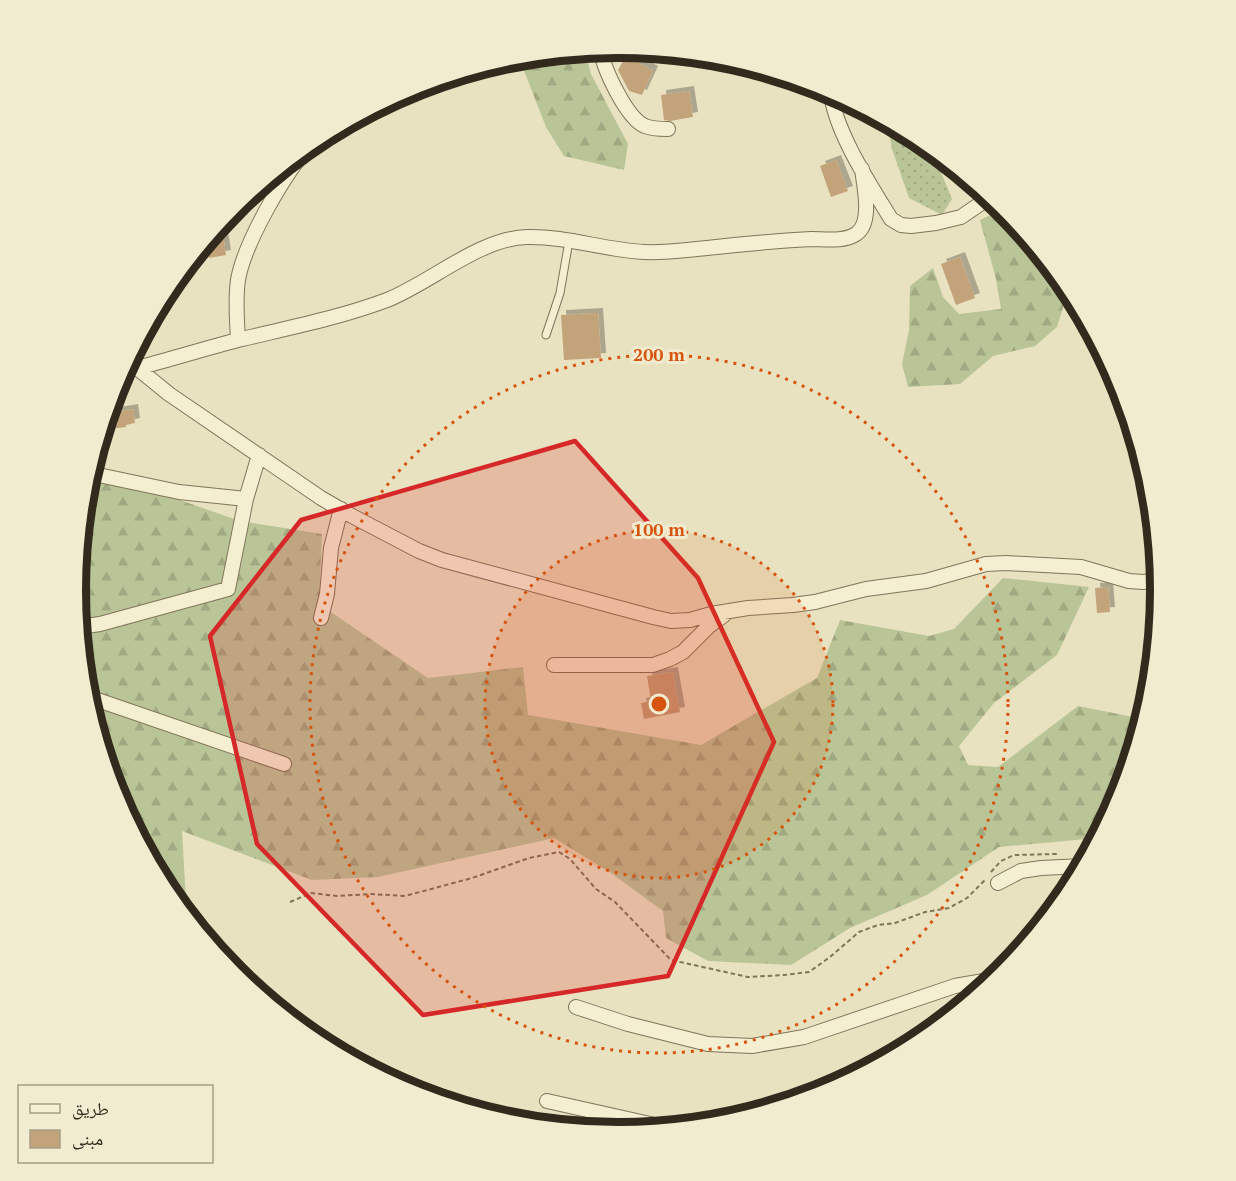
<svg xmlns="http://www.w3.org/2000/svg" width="1236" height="1181" font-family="'PT Serif','Noto Naskh Arabic',serif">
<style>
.grass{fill:url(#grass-dots)}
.forest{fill:url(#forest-firs)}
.building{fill:#c3a37a;filter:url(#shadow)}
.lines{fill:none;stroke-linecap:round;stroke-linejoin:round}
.lane-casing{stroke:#80745a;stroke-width:9}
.street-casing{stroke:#80745a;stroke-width:16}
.path{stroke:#80745a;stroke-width:2;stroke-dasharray:4.5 3;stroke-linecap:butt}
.lane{stroke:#f5efd2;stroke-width:7}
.street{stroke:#f5efd2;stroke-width:14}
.marked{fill:#d62828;fill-opacity:0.2;stroke:#d62828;stroke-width:4.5;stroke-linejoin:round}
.ring{fill:none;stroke:#d6540e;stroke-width:3;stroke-dasharray:3 6}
.rim{fill:none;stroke:#312a1d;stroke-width:8}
.centre{fill:#d6540e;stroke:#f1eccf;stroke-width:3}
.ring-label{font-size:18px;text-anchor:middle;font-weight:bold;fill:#d6540e;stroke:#f1eccf;stroke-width:6;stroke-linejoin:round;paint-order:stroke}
</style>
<defs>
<pattern id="grass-dots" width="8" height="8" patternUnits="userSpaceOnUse" patternTransform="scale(1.5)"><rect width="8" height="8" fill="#b9c596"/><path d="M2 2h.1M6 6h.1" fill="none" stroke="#a0a981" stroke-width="1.8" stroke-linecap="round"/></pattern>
<pattern id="forest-firs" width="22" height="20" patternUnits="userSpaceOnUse" patternTransform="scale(1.5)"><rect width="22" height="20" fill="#b9c596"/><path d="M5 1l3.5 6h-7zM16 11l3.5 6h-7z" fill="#a0a981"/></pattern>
<filter id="shadow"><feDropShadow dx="5" dy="-5" stdDeviation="0" flood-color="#0004"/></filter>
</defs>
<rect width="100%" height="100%" fill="#e9e2c0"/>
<path class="grass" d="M887,122L920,140L932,150L952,199L942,215L909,198L892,149Z"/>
<path class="forest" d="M585,51L591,74L628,144L624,170L564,156L546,127L523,68L554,54Z
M1003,209L1067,286L1066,298L1057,327L1035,346L993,356L960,384L908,387L902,364L909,330L910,286L933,268L943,297L959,314L1001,309L996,279L980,220Z
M91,469L240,521L322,534L319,604L428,678L523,667L528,715L701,745L817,678L840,620L929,636L954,629L1003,578L1089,587L1057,655L994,703L959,746L968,765L998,767L1078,706L1143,719L1119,798L1098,838L999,847L927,895L850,928L791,965L708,961L666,938L663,911L608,871L554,838L378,877L312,880L182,831L186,901L181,909L167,892L117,798L86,696L76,590L86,484Z"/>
<path class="building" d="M626,56L653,71L642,95L629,91L618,70Z
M689,91L693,117L670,121L664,120L661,95Z
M836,160L848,191L831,197L820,166Z
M221,224L226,255L209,258L206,241Z
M960,257L975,298L956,305L941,264Z
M598,313L601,358L564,360L561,315Z
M133,409L135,423L126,425V427L109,429L107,415L115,414V412Z
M1108,587L1110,612L1097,613L1095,588Z
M673,672L680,712L644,719L641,703L651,701L647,676Z"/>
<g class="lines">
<defs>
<path id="lane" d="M546,335L560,293L569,241"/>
<path id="street" d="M601,50C603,68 627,119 645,126C652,129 661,129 668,129
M831,92C834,130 871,186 891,219L901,225L911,226L936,223L961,217L990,197
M238,340C237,320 235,300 238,280C244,244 287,167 313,143
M137,368L169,394L321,498L352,516L419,551L442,560L653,617L671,621L690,620L711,614L748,608L793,605L815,602L866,589L926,581L986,564L1006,563L1081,567L1129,581L1143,582L1159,580
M124,370L137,368C171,359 204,349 238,340C288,328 339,318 387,300C430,283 480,238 527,237C566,236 604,250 644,252C664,253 686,250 707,248C742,244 777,241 811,239C825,239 844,242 856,234C873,223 864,186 862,169
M89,473L179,492L246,499L259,455
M321,618L327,594L331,548L341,509
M79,627L100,624L228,589L246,499
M554,665H653L670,659L683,652L709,626L724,615
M86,696L284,764
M998,883L1021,871L1041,868L1083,866
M576,1007L628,1024L708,1044L752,1046L804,1037L955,986L995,979
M547,1101L668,1128"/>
</defs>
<use href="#lane" class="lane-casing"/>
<use href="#street" class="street-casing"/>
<path class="path" d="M991,872L1001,861L1014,855L1057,854
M290,902L311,893L337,896L371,894L405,896L472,878L529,858L559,852L570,859L596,889L615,902L671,960L748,977L784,975L809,972L830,957L859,932L878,925L895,923L925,912L949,908L967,898L986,879"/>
<use href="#lane" class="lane"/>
<use href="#street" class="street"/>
</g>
<path class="marked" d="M575,441L698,578L774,742L668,976L423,1015L257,844L210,636L301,520Z"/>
<circle cx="659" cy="704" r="174" fill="#d6540e" fill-opacity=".12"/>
<g class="ring">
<circle cx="659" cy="704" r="174"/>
<circle cx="659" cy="704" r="349"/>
</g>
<path d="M0 0H1236V1181H0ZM86 590a532 532 0 1 1 1064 0a532 532 0 1 1-1064 0Z" fill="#f1eccf" fill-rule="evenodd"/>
<path class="rim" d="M86 590a532 532 0 1 1 1064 0a532 532 0 1 1-1064 0Z"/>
<circle cx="659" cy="704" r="9" class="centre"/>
<g class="ring-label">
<text x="659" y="361">200 m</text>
<text x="659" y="536">100 m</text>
</g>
<rect x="18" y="1085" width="195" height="78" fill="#f1eccf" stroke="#a49e88" stroke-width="1.5"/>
<rect x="30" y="1104" width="30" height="9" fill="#f5efd2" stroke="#a49e88" stroke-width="1.5"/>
<text x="72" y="1115" font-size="18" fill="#312a1d">طريق</text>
<rect x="30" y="1130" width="30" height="18" fill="#c3a37a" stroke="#a49e88" stroke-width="1.5"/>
<text x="72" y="1145" font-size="18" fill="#312a1d">مبنى</text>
</svg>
